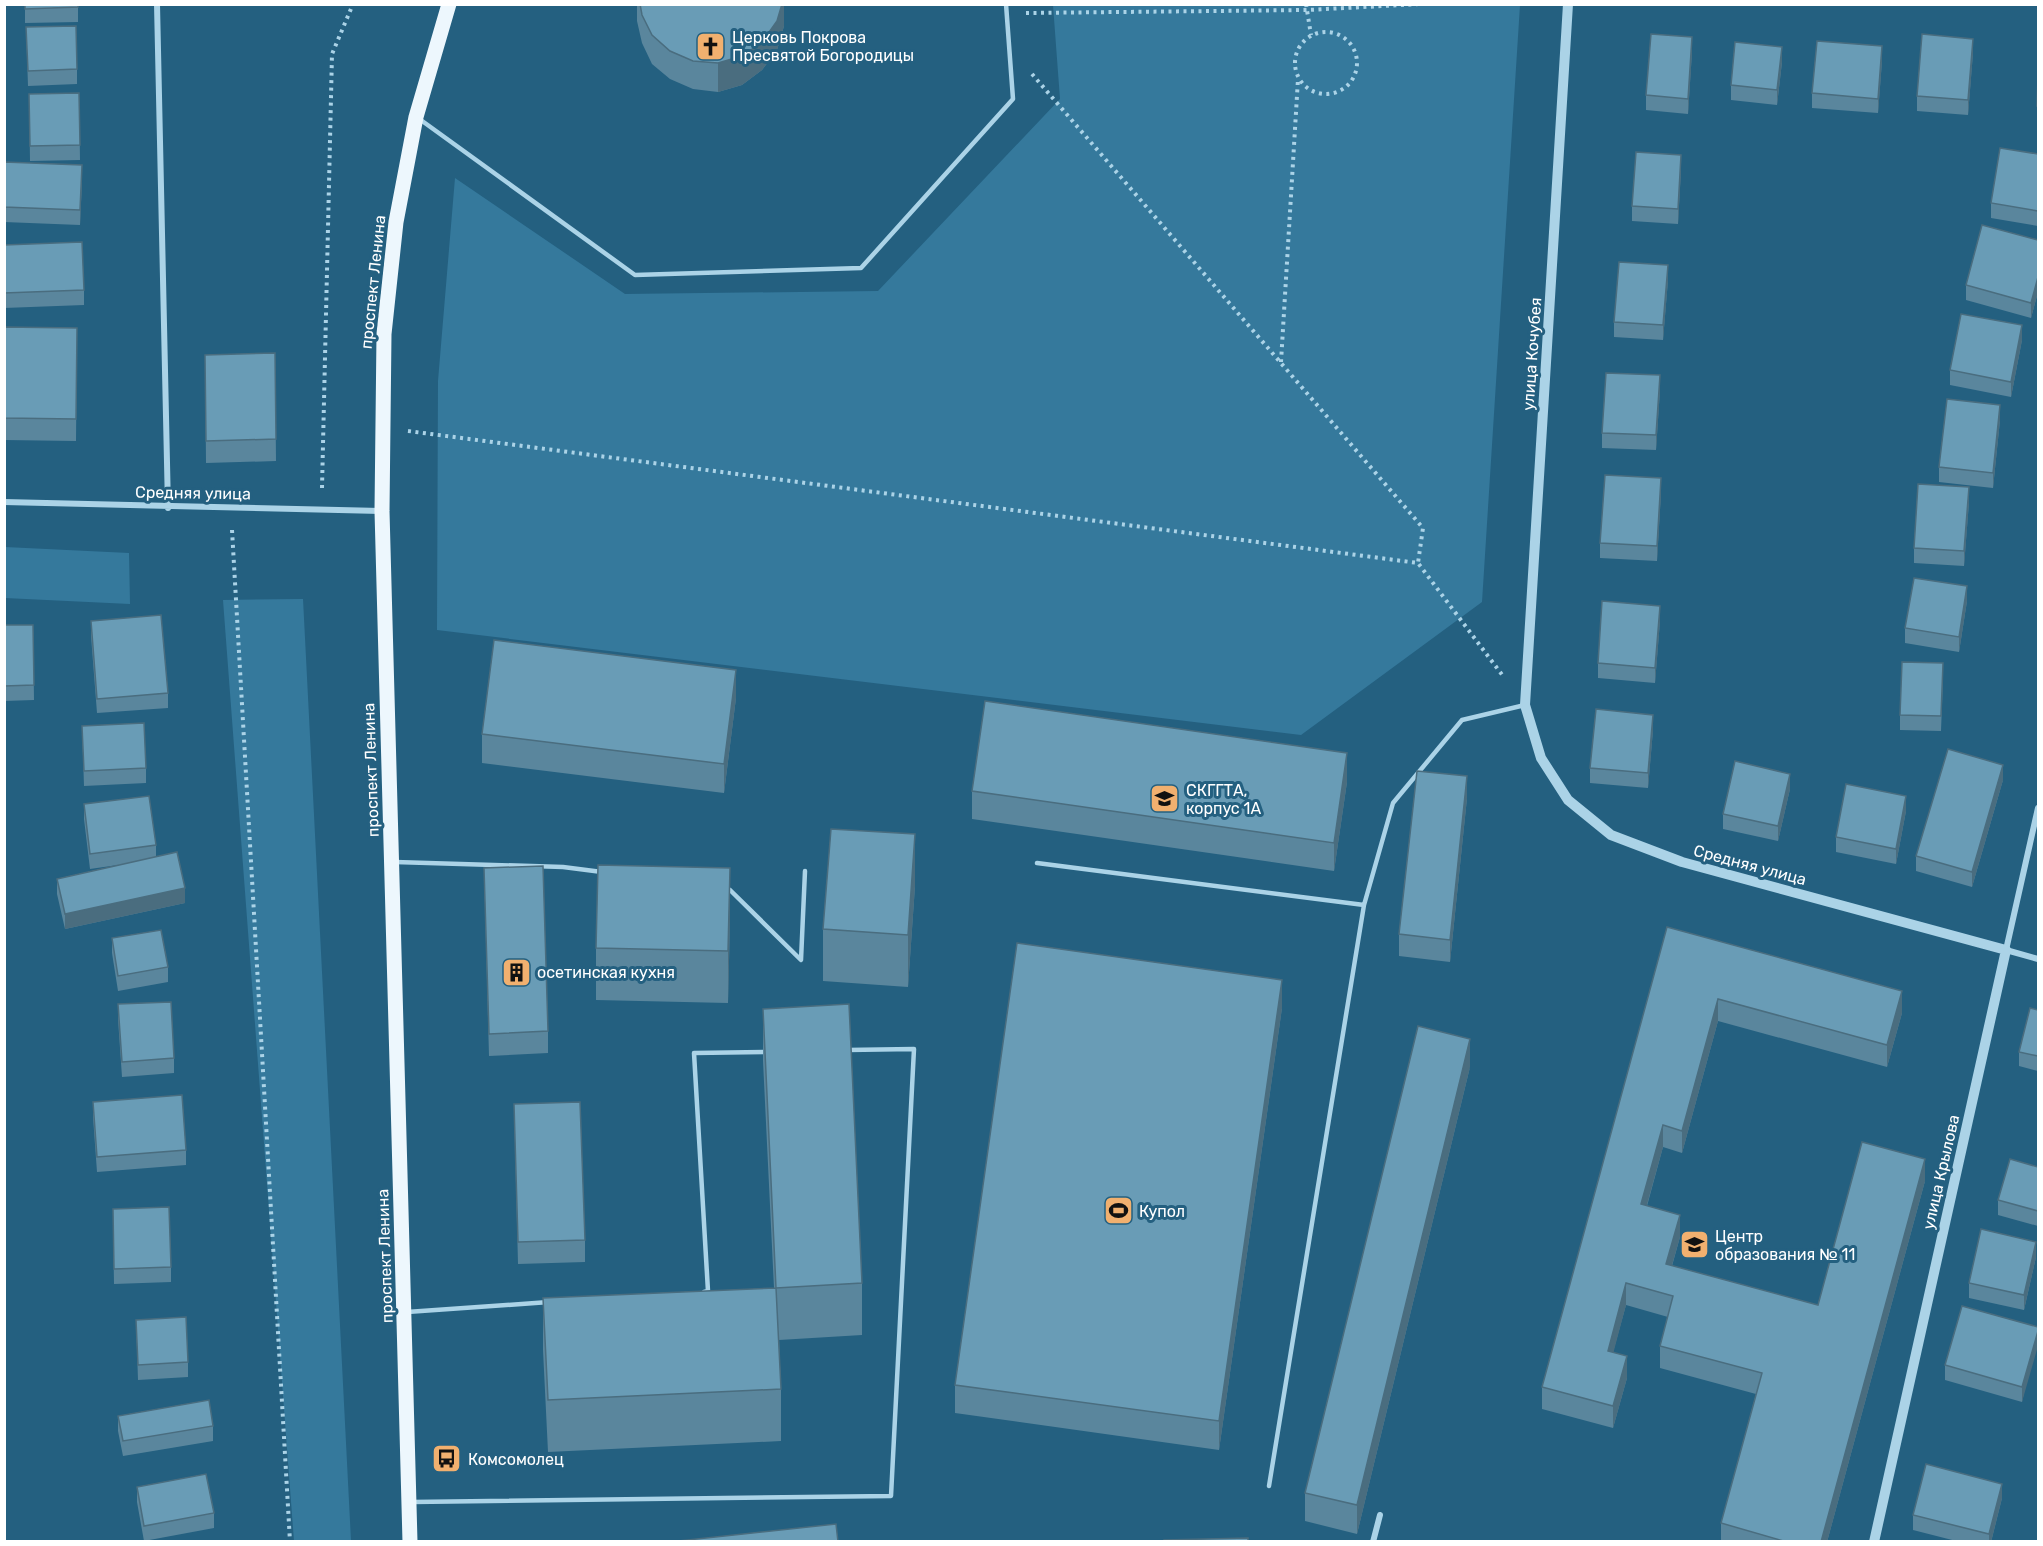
<svg xmlns="http://www.w3.org/2000/svg" width="2043" height="1546" font-family="Rubik,sans-serif">
<style>
.green{fill:#35799c}
.lines{fill:none;stroke-linecap:round;stroke-linejoin:round}
.path{stroke:#abd3e7;stroke-width:4;stroke-dasharray:3 4.5;stroke-linecap:butt}
.service{stroke:#abd3e7;stroke-width:4.5}
.minor{stroke:#abd3e7;stroke-width:6}
.tertiary{stroke:#abd3e7;stroke-width:10}
.primary{stroke:#edf7fd;stroke-width:15}
.wall{fill:#5a869d}
.shaded-wall{fill:#4a6d7f}
.building{fill:#699cb6;stroke:#4a6d7f;stroke-width:1.5}
.labels{text-anchor:middle;dominant-baseline:central;stroke-width:6;stroke-linejoin:round;paint-order:stroke}
.poi-label{font-size:16px;fill:#fff;stroke:#246080;text-anchor:start}
.street-label{font-size:16px;fill:#fff;stroke:#246080}
</style>
<rect width="100%" height="100%" fill="#246080"/>
<path class="green" d="M1053,5H1520L1482,602L1301,735L437,630L438,381L455,178L625,294L878,291L1060,99Z
M5,547L129,553L130,604L5,598Z
M303,599L351,1541H294L223,600Z"/>
<g class="lines">
<path class="path" d="M1306,4L1311,35
M1026,13L1307,10L1421,4
M1295 63a31 31 0 1 1 62 0a31 31 0 1 1-62 0Z
M1032,74L1423,528L1418,563
M1281,362L1298,79
M408,431L1418,563L1503,676
M322,488L332,54L353,4
M232,530L290,1542"/>
<path class="service" d="M418,118L635,275L861,268L1013,99L1006,4
M395,862L563,867L602,872
M1037,863L1364,905
M726,889L730,890L801,960L805,871
M704,1292L708,1291L694,1053L769,1052
M407,1312L549,1302
M1269,1486L1364,905L1393,803L1462,720L1525,705
M412,1502L891,1496L914,1049L847,1050"/>
<path class="minor" d="M157,4L168,508
M4,502L381,511
M2038,808L2006,950L2038,959
M1373,1542L1380,1515"/>
<path class="tertiary" d="M1568,4L1525,705L1541,758L1568,800L1611,835L1682,862L2006,950L1874,1542"/>
<path class="primary" d="M410,1542L382,511L384,334L396,222L416,117L449,4"/>
</g>
<path class="wall" d="M25,4H78V22L25,23Z
M637,4H784V26L777,50L762,70L742,85L718,92L693,89L670,79L652,64L642,43L637,21Z
M26,27L77,69V84L28,86Z
M1692,52L1688,114L1646,110V95Z
M1973,53L1968,115L1917,111V96Z
M1882,61L1878,113L1812,108V93Z
M1782,62L1777,105L1731,100V85Z
M2038,76V121H2037Z
M79,93L80,160L30,161L29,94Z
M2038,154V226L1991,218V203Z
M4,162L82,180L80,225L4,222Z
M1681,170L1678,224L1632,221V206Z
M2038,240V292L2031,318L1966,300V285Z
M4,245L84,290V305L4,308Z
M1668,280L1663,340L1614,337V322Z
M4,327L77,328L76,441L4,440Z
M2022,340L2011,397L1950,385V370Z
M275,353L276,461L206,463L205,355Z
M1660,390L1656,450L1602,448V433Z
M2000,420L1993,488L1939,482V467Z
M1661,493L1657,561L1600,558V543Z
M1969,502L1964,566L1914,563V548Z
M1967,601L1959,652L1905,643V628Z
M91,621L168,693V708L97,713L91,636Z
M1660,621L1655,683L1598,678V663Z
M4,625H33L34,700L4,701Z
M1943,678L1941,731L1900,730V715Z
M736,698L724,793L482,763V734Z
M82,726L146,768V783L84,786Z
M1653,730L1648,788L1590,783V768Z
M2003,780L1972,887L1916,871V856Z
M1347,782L1334,871L972,819V791Z
M1790,789L1778,841L1723,829V814Z
M1467,798L1450,962L1399,956V934Z
M84,804L156,845V857L185,903L65,929L57,894V879L118,865L90,869L84,819Z
M1906,811L1896,864L1836,852V837Z
M484,868L548,1031V1053L489,1056Z
M915,886L908,987L823,981V929Z
M730,920L728,1003L596,1000V948Z
M1667,927L1902,1013L1887,1067L1718,1021L1682,1153L1663,1147L1647,1206L1680,1237L1672,1266L1818,1305L1925,1181L1827,1542H1721V1523L1756,1394L1660,1368V1346L1668,1317L1626,1305L1613,1352L1627,1378L1613,1428L1542,1409V1387Z
M112,938L168,967V982L118,991L112,953Z
M118,1004L174,1058V1073L122,1077L118,1019Z
M1282,1008L1219,1450L955,1413V1385Z
M763,1009L862,1283V1335L779,1340L781,1389V1441L548,1452L543,1350V1298L774,1288L763,1061Z
M2038,1010V1071L2019,1066V1052Z
M1470,1067L1357,1534L1305,1521V1493Z
M93,1102L186,1150V1165L97,1172L93,1117Z
M514,1104L585,1240V1262L518,1264Z
M2038,1167V1226L1998,1215V1200Z
M113,1224L171,1267V1282L114,1284Z
M2036,1257L2024,1310L1969,1298V1283Z
M136,1320L188,1362V1377L138,1380Z
M2038,1327L2022,1402L1945,1380V1365Z
M118,1416L213,1426V1441L123,1456L118,1431Z
M137,1487L214,1513V1528L144,1541L137,1502Z
M2002,1498L1991,1542H1960L1913,1530V1515Z"/>
<path class="shaded-wall" d="M782,4H784V26L777,50L762,70L742,85L718,92V63Z
M1692,37V52L1688,114V99Z
M1973,39V53L1968,115V100Z
M1882,46V61L1878,113V99Z
M1782,47V62L1777,105V90Z
M1681,155V170L1678,224V209Z
M82,165V180L80,225V210Z
M1668,265V280L1663,340V325Z
M2038,277V292L2031,318V303Z
M2022,325V340L2011,397V382Z
M1660,375V390L1656,450V435Z
M2000,405V420L1993,488V473Z
M1661,478V493L1657,561V546Z
M1969,487V502L1964,566V551Z
M1967,586V601L1959,652V637Z
M1660,606V621L1655,683V668Z
M736,670V698L724,793V764Z
M1653,715V730L1648,788V773Z
M1347,753V782L1334,871V843Z
M2003,765V780L1972,887V872Z
M1790,774V789L1778,841V826Z
M1467,776V798L1450,962V940Z
M1906,796V811L1896,864V849Z
M915,834V886L908,987V935Z
M730,868V920L728,1003V951Z
M185,888V903L65,929V914Z
M1282,980V1008L1219,1450V1421Z
M1902,991V1013L1887,1067V1045Z
M1718,999V1021L1682,1153V1131Z
M1470,1039V1067L1357,1534V1505Z
M1663,1125V1147L1641,1226V1204Z
M1925,1159V1181L1827,1542H1821Z
M1680,1215V1237L1666,1286V1264Z
M2036,1242V1257L2024,1310V1295Z
M1626,1283V1305L1608,1373V1351Z
M2038,1331V1346L2022,1402V1387Z
M1627,1356V1378L1613,1428V1406Z
M2002,1484V1498L1991,1542H1989V1534Z"/>
<path class="building" d="M25,4H78V7L25,9Z
M640,4H782L777,21L762,42L742,56L718,63L693,61L670,51L652,35L642,15Z
M76,26L77,69L28,71L26,27Z
M1651,34L1692,37L1688,99L1646,95Z
M1922,34L1973,39L1968,100L1917,96Z
M1817,41L1882,46L1878,99L1812,93Z
M1735,42L1782,47L1777,90L1731,85Z
M2038,76V106H2037Z
M79,93L80,145L30,146L29,94Z
M2000,148L2038,154V211L1991,203Z
M1636,152L1681,155L1678,209L1632,206Z
M4,162L82,165L80,210L4,207Z
M1982,225L2038,240V277L2031,303L1966,285Z
M82,242L84,290L4,293V245Z
M1619,262L1668,265L1663,325L1614,322Z
M1961,314L2022,325L2011,382L1950,370Z
M4,327L77,328L76,419L4,418Z
M275,353L276,439L206,441L205,355Z
M1606,373L1660,375L1656,435L1602,433Z
M1947,399L2000,405L1993,473L1939,467Z
M1605,475L1661,478L1657,546L1600,543Z
M1918,484L1969,487L1964,551L1914,548Z
M1914,578L1967,586L1959,637L1905,628Z
M1602,601L1660,606L1655,668L1598,663Z
M161,615L168,693L97,699L91,621Z
M4,625H33L34,685L4,686Z
M494,640L736,670L724,764L482,734Z
M1902,662L1943,663L1941,716L1900,715Z
M985,701L1347,753L1334,843L972,791Z
M1596,709L1653,715L1648,773L1590,768Z
M144,723L146,768L84,771L82,726Z
M1948,749L2003,765L1972,872L1916,856Z
M1735,761L1790,774L1778,826L1723,814Z
M1417,771L1467,776L1450,940L1399,934Z
M1846,784L1906,796L1896,849L1836,837Z
M149,796L156,845L90,854L84,804Z
M831,829L915,834L908,935L823,929Z
M177,852L185,888L65,914L57,879Z
M598,865L730,868L728,951L596,948Z
M543,866L548,1031L489,1034L484,868Z
M1667,927L1902,991L1887,1045L1718,999L1682,1131L1663,1125L1641,1204L1680,1215L1666,1264L1818,1305L1862,1142L1925,1159L1821,1542H1787L1721,1523L1762,1373L1660,1346L1673,1296L1626,1283L1608,1351L1627,1356L1613,1406L1542,1387Z
M161,930L168,967L118,976L112,938Z
M1017,943L1282,980L1219,1421L955,1385Z
M171,1002L174,1058L122,1062L118,1004Z
M849,1004L862,1283L776,1288L763,1009Z
M2030,1008L2038,1010V1056L2019,1052Z
M1418,1026L1470,1039L1357,1505L1305,1493Z
M182,1095L186,1150L97,1157L93,1102Z
M580,1102L585,1240L518,1242L514,1104Z
M2010,1159L2038,1167V1211L1998,1200Z
M169,1207L171,1267L114,1269L113,1209Z
M1981,1229L2036,1242L2024,1295L1969,1283Z
M776,1288L781,1389L548,1400L543,1298Z
M1962,1306L2038,1327V1331L2022,1387L1945,1365Z
M186,1317L188,1362L138,1365L136,1320Z
M209,1400L213,1426L123,1441L118,1416Z
M1926,1464L2002,1484L1989,1534L1913,1515Z
M206,1474L214,1513L144,1526L137,1487Z
M836,1524L838,1542H669Z
M1248,1538V1542H1164V1540Z"/>
<defs>
<symbol id="church-square" viewBox="-11 -11 22 22"><rect x="-9" y="-9" width="18" height="18" rx="4" fill="#f1b06f" stroke="#246080"/><path d="M-1.2-6h2.4v3.5h3.3v2.4h-3.3V6h-2.4V-.1h-3.3v-2.4h3.3Z" fill="#111"/></symbol>
<symbol id="university-square" viewBox="-11 -11 22 22"><rect x="-9" y="-9" width="18" height="18" rx="4" fill="#f1b06f" stroke="#246080"/><path d="M0-5L7-2L0 1L-7-2ZM-4 1L0 2.5L4 1V4Q0 6-4 4Z" fill="#111"/></symbol>
<symbol id="building-square" viewBox="-11 -11 22 22"><rect x="-9" y="-9" width="18" height="18" rx="4" fill="#f1b06f" stroke="#246080"/><path d="M-4-6H4V6H1V3H-1V6H-4ZM-2.5-4.3h1.7v1.8h-1.7ZM.8-4.3h1.7v1.8H.8ZM-2.5-1h1.7V.8h-1.7ZM.8-1h1.7V.8H.8Z" fill="#111"/></symbol>
<symbol id="stadium-square" viewBox="-11 -11 22 22"><rect x="-9" y="-9" width="18" height="18" rx="4" fill="#f1b06f" stroke="#246080"/><path d="M0-5a6.5 5 0 1 0 0 10a6.5 5 0 1 0 0-10ZM-3.5-1.8h7v3.6h-7Z" fill="#111"/></symbol>
<symbol id="school-square" viewBox="-11 -11 22 22"><rect x="-9" y="-9" width="18" height="18" rx="4" fill="#f1b06f" stroke="#246080"/><path d="M0-5L7-2L0 1L-7-2ZM-4 1L0 2.5L4 1V4Q0 6-4 4Z" fill="#111"/></symbol>
<symbol id="bus-square" viewBox="-11 -11 22 22"><rect x="-9" y="-9" width="18" height="18" rx="4" fill="#f1b06f" stroke="#246080"/><path d="M-5-6H5V4H4V6H2V4H-2V6H-4V4H-5ZM-3.5-4V0h7V-4ZM-3.5 1.2v1.5H-2V1.2ZM2 1.2v1.5H3.5V1.2Z" fill="#111"/></symbol>
</defs>
<g fill-rule="evenodd">
<use href="#church-square" x="694" y="30" width="33" height="33"/>
<use href="#university-square" x="1148" y="782" width="33" height="33"/>
<use href="#building-square" x="500" y="956" width="33" height="33"/>
<use href="#stadium-square" x="1102" y="1194" width="33" height="33"/>
<use href="#school-square" x="1678" y="1228" width="33" height="33"/>
<use href="#bus-square" x="430" y="1442" width="33" height="33"/>
</g>
<g class="labels">
<g class="poi-label">
<text x="732" y="37">Церковь Покрова<tspan x="732" dy="18">Пресвятой Богородицы</tspan></text>
<text x="1186" y="790">СКГГТА,<tspan x="1186" dy="18">корпус 1А</tspan></text>
<text x="537" y="972">осетинская кухня</text>
<text x="1139" y="1211">Купол</text>
<text x="1715" y="1236">Центр<tspan x="1715" dy="18">образования № 11</tspan></text>
<text x="468" y="1459">Комсомолец</text>
</g>
<g class="street-label">
<text transform="translate(373 282) rotate(-84)">проспект Ленина</text>
<text transform="translate(1532 354) rotate(-86)">улица Кочубея</text>
<text transform="translate(193 493) rotate(1)">Средняя улица</text>
<text transform="translate(371 770) rotate(-92)">проспект Ленина</text>
<text transform="translate(1750 865) rotate(15)">Средняя улица</text>
<text transform="translate(1941 1172) rotate(-77)">улица Крылова</text>
<text transform="translate(385 1256) rotate(-92)">проспект Ленина</text>
</g>
</g>
<rect width="2043" height="1546" fill="none" stroke="#ffffff" stroke-width="12"/>
</svg>
